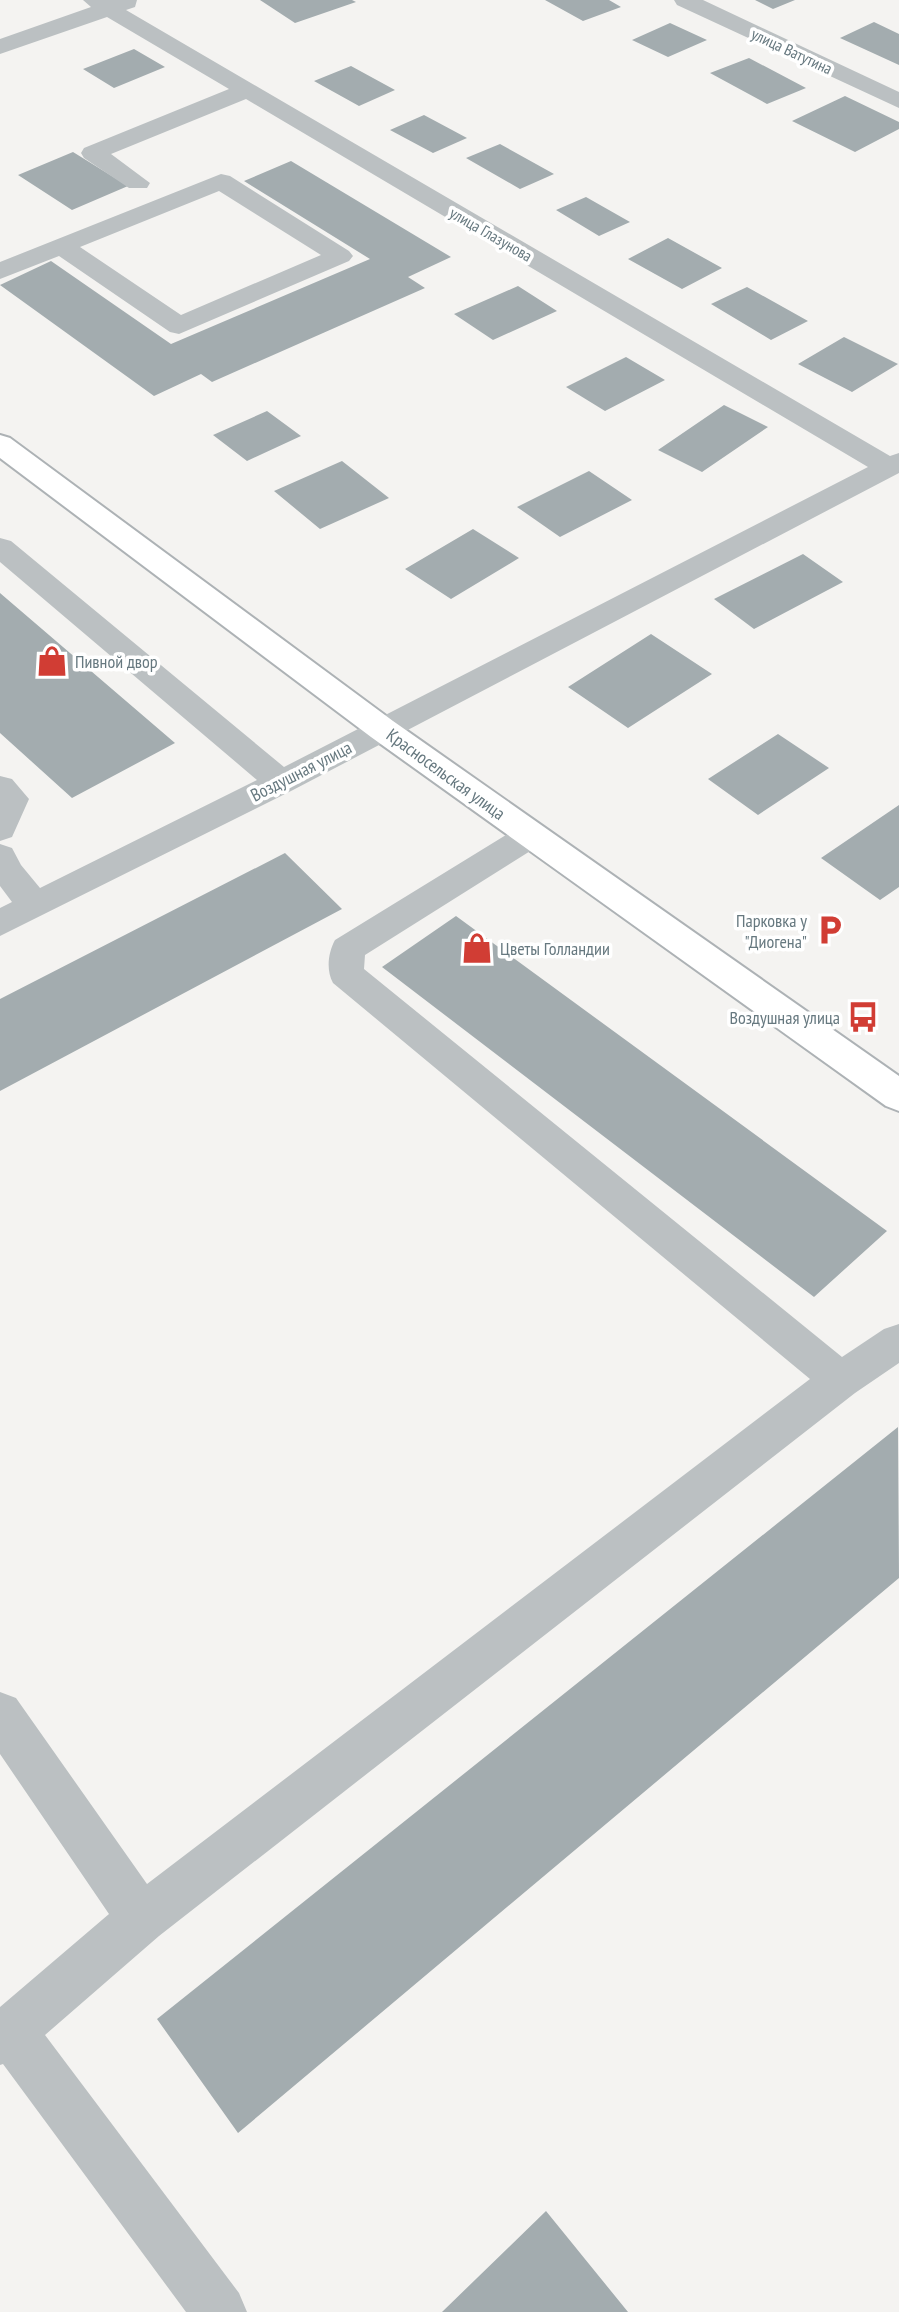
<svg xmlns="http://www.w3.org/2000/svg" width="899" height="2312" font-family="'PT Sans Narrow',sans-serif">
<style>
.building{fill:#a3acaf}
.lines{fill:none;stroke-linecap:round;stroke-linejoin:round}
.major-casing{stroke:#adb2b5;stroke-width:4}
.minor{fill:#bbc0c2;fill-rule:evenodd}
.major{fill:#fff;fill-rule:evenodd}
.labels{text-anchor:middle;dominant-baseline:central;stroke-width:7;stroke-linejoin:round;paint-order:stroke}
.far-street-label{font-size:16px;fill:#66787f;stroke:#fff}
.poi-label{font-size:18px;fill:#66787f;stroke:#fff;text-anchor:start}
.street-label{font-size:18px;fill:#66787f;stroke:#fff}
</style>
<rect width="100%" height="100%" fill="#f4f3f1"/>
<path class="building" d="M260,0H352L356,2L295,23Z
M545,0H609L621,7L583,21Z
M755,0H795L773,9Z
M874,22L899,34V65L840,38Z
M670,23L707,40L668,57L632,40Z
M134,49L165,67L114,88L83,69Z
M749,58L806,88L767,104L710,73Z
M351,66L395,90L359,106L314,81Z
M845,96L899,122V129L855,152L792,121Z
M424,115L467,138L433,153L390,130Z
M500,144L554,174L520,189L466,158Z
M73,152L128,186L72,210L18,175Z
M291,161L451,257L408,277L425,288L212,382L201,374L154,396L0,285L51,261L171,344L370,259L244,181Z
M586,197L630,222L599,236L556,210Z
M668,238L722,268L682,289L628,259Z
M518,286L557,311L493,340L454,314Z
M747,287L808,321L771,340L711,304Z
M844,337L898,364L852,392L798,364Z
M626,357L665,380L605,411L566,387Z
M724,405L768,427L702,472L658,450Z
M267,411L301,436L247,461L213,435Z
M342,461L389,498L320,529L274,491Z
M589,471L632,500L560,537L517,507Z
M473,529L519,558L451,599L405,569Z
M803,554L843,582L754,629L714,599Z
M0,593L175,743L72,798L0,733Z
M651,634L712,674L628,728L568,687Z
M778,734L829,768L758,815L708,779Z
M899,805V887L880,900L821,858Z
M285,853L342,909L0,1091V999Z
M456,916L887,1231L814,1297L382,967Z
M898,1427L899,1578L238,2133L157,2019Z
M546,2211L628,2312H442Z"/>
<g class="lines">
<defs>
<path id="major" d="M0,435L10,438L393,721L899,1076V1111L886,1106L371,737L0,458Z"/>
</defs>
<use href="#major" class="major-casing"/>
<path class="minor" d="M83,0H137L135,7L126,10L890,456L899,453V473L293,790L0,936V908L12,902L0,886V844L12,848L21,865L40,888L257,780L0,562V538L11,541L284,767L868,467L246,99L111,154L150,183L147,188H129L84,158L81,153L84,148L229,89L107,17L0,54V39L91,7Z
M674,0H703L899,92V108L677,5Z
M221,174L230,176L349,251L353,256L349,261L179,334L170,332L59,256L0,279V262ZM219,191L321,255L181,315L80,247Z
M0,776L12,779L29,799L12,837L0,841Z
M531,823L543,827L548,835L543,843L365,955L364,969L842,1357L884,1329L899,1324V1363L855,1393L159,1936L45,2035L239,2293L247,2312H186L3,2064L0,2065V2007L109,1914L0,1754V1692L16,1698L147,1884L810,1379L333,983C326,970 328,953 335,940L519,827Z"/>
<use href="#major" class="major"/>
</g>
<defs>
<symbol id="shop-bare" viewBox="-9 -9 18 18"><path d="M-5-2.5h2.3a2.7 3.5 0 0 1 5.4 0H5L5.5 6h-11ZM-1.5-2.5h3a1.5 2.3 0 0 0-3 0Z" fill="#d13d34" stroke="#fff" stroke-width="2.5" paint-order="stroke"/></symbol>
<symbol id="parking-bare" viewBox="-9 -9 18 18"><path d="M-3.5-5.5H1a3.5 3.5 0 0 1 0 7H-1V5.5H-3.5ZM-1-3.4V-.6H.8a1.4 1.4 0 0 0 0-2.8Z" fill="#d13d34" stroke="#fff" stroke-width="2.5" paint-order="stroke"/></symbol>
<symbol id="bus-bare" viewBox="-9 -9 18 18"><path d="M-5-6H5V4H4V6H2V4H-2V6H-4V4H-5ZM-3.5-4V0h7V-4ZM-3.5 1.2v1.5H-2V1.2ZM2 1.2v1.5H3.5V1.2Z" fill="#d13d34" stroke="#fff" stroke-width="2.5" paint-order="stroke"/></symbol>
</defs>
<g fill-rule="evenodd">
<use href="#shop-bare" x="30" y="639" width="44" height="44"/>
<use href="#parking-bare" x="808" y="908" width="44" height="44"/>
<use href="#shop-bare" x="455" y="926" width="44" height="44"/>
<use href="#bus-bare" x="841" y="995" width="44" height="44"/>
</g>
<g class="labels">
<g class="far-street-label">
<text transform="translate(792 51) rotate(25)">улица Ватутина</text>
<text transform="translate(491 234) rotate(30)">улица Глазунова</text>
</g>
<g class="poi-label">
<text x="75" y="661">Пивной двор</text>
<text x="807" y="920" text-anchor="end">Парковка у<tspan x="807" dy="21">"Диогена"</tspan></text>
<text x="500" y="948">Цветы Голландии</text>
<text x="840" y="1017" text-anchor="end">Воздушная улица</text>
</g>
<g class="street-label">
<text transform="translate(301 771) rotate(-27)">Воздушная улица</text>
<text transform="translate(446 774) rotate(36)">Красносельская улица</text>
</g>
</g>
</svg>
